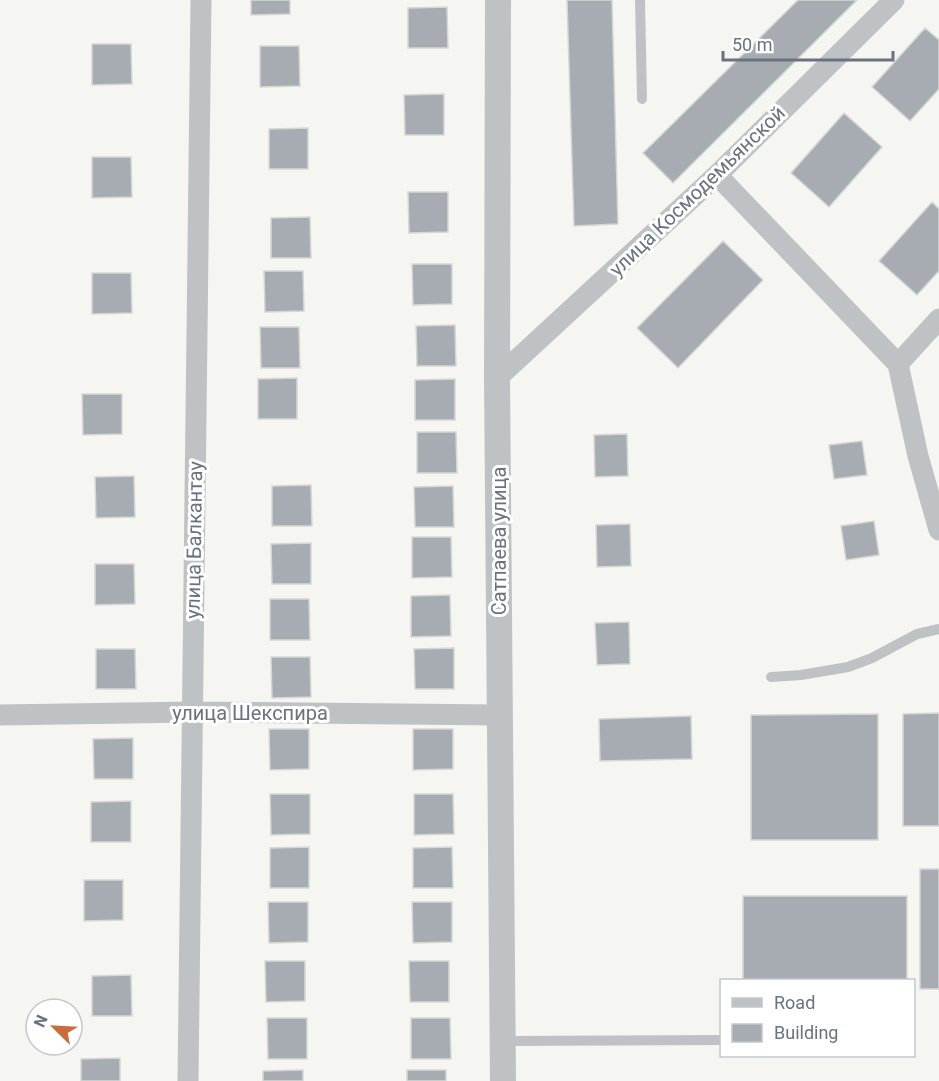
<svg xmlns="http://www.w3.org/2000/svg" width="939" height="1081" font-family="Roboto,sans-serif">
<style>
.building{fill:#a6acb1;stroke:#d6d7d5;stroke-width:1.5}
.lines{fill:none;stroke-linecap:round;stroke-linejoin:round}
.service{stroke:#bfc2c5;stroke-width:10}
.minor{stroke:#bfc2c5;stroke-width:21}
.tertiary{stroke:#bfc2c5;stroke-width:26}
.labels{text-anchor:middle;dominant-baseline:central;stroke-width:6;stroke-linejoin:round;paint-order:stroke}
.street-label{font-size:20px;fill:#68737f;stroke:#fff}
</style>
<rect width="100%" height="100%" fill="#f5f5f2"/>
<path class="building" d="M251,0H290V14L251,15Z
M567,0H612L618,224L574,226Z
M798,0H857L673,183L643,153Z
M447,7L448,48H408V8Z
M925,28L939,40V89L910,121L872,87Z
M92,44H131L132,84L92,85Z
M260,46H299L300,86L260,87Z
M444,94V135H405L404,95Z
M844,113L882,147L829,207L791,173Z
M308,128V169H269V129Z
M92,157H131L132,197L92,198Z
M408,192H448V232L409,233Z
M932,202L939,209V271L917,295L879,261Z
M310,217L311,258H271V218Z
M723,241L763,280L678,368L637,328Z
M412,264H452V304L413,305Z
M264,271H303L304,311L265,312Z
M92,273H131L132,313L92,314Z
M455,325L456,366H417L416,326Z
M260,327H299L300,368H261Z
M297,378V419H258V379Z
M455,379V420H415V380Z
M82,394H122V434L83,435Z
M417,432H456L457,473H417Z
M627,434L628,476L595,477L594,435Z
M862,441L867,475L834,479L829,445Z
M134,476L135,517L96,518L95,477Z
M311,485L312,526H272V486Z
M453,486L454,527H415L414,487Z
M874,521L879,555L846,560L841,526Z
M630,524L631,566L597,567L596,525Z
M412,537H451L452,577L412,578Z
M311,543V584H272L271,544Z
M95,564H134L135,604L95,605Z
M450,595L451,636L411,637V596Z
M270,599H309L310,640H270Z
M629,622L630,664L597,665L595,623Z
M454,648V689H415L414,649Z
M96,649H135L136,689H96Z
M271,657H310L311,697L272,698Z
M939,713V826H903V714Z
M878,714V840H751V715Z
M691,716L692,759L600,761L599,719Z
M269,729H309V769L270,770Z
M413,729H453V769L413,770Z
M133,738V779H94L93,739Z
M270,794H310V834L271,835Z
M414,794H453L454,834L414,835Z
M131,801V842H91V802Z
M309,847V888H270V848Z
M452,847L453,888H413V848Z
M920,869H939V989H920Z
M84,880H123V920L84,921Z
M743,896H907V980H743Z
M268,902H308V942L269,943Z
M412,902H452V942L413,943Z
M265,961H305V1001L266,1002Z
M409,961H449V1002H410Z
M131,975L132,1016H92V976Z
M267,1018H307V1059H268Z
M411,1018H450L451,1059H411Z
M120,1058V1081H81V1059Z
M303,1070V1081H263V1071Z
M407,1070H446V1081H407Z"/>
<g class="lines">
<path class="service" d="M640,0L642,99
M771,677L801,675L848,667L872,658L917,634L939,629
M503,1041L722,1040"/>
<path class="minor" d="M717,175L898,364L918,456L939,530
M898,364L939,319
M497,378L717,175L894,0
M0,715L192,712L500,715
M188,1081L201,0"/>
<path class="tertiary" d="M498,0L497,378L503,1081"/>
</g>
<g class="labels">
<g class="street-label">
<text transform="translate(697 191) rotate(-44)">улица Космодемьянской</text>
<text transform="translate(194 540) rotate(-89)">улица Балкантау</text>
<text transform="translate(499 541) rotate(-90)">Сатпаева улица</text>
<text x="250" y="713">улица Шекспира</text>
</g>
</g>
<rect x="720" y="979" width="195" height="78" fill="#ffffff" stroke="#c3c7cc" stroke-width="1.5"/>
<rect x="732" y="998" width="30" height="9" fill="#bfc2c5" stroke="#c3c7cc" stroke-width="1.5"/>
<text x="774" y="1009" font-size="18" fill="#68737f">Road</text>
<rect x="732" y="1024" width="30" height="18" fill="#a6acb1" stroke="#c3c7cc" stroke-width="1.5"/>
<text x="774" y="1039" font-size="18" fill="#68737f">Building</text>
<g transform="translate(54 1027) rotate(294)"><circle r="28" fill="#ffffff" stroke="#c3c7cc" stroke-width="1.5"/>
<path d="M0-4.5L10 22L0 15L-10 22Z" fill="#cc6b3c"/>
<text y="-9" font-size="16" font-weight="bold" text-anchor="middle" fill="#68737f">N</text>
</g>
<path d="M723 51v9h170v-9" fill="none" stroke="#68737f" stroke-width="3"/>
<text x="732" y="51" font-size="18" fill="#68737f" stroke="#ffffff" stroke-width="4.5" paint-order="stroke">50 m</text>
</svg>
